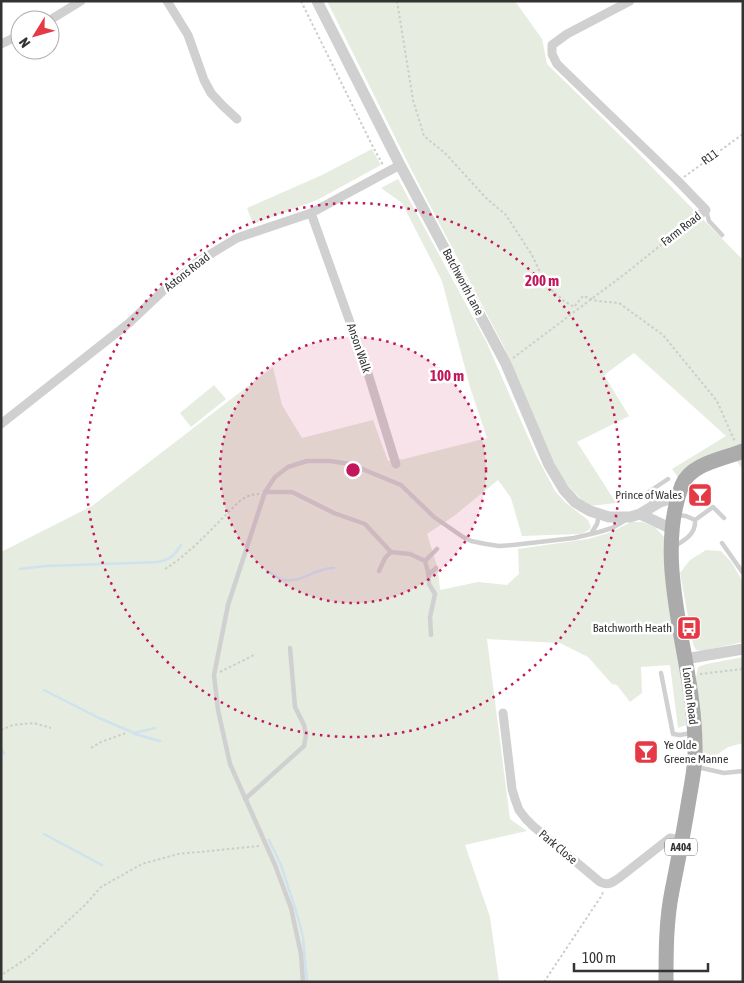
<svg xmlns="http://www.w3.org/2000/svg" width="744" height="983" font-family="'Asap Condensed',sans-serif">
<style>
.green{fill:#e6ecdf}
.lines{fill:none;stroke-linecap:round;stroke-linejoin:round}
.stream{stroke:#cfe2ee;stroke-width:2.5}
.path{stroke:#cdcdcd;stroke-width:2;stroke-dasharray:2.5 2.5;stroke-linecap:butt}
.service{stroke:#d0d0d0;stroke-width:4.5}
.minor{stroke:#d0d0d0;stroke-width:9}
.tertiary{stroke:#d0d0d0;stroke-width:11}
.primary{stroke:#ababab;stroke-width:15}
.ring{fill:none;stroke:#c2185b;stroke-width:2.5;stroke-dasharray:2.5 5}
.labels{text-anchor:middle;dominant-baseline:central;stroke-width:5;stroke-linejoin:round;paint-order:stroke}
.shield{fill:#fff;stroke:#707070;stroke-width:1}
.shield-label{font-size:11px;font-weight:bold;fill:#333}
.street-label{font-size:12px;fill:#333;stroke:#fff}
.poi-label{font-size:12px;fill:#333;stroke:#fff;text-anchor:end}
.centre{fill:#c2185b;stroke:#fff;stroke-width:2.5}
.ring-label{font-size:15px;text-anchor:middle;font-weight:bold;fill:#c2185b;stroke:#fff;stroke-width:5;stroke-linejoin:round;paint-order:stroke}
</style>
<rect width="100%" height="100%" fill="#fff"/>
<path class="green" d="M327,1H515L542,39L547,64L637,152L743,260V470L738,463L726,449L678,477L672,469L726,436L634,353L604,375L629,416L577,442L616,503L590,506C576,495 567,486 557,471L504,347L413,173Z
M372,149L381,165L317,200L253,224L247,208L322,175Z
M398,179L486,341L536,455L555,491L565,502L588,520L591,527C589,531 585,532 580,534L522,536L511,498L498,480L454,516L427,534L438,569L440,590L478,582L507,585L519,574L518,549L588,539L609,533L631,522H642L655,527L664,537L665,542L689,724L678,728L670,665L641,667L642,693L630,702L617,685L612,684L588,657L560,643L487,639L510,819L527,831L465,845L490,917L499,982H1V552L92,506L273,367L282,405L302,438L373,420L388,461L404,459L487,438L470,387L442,281L402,203L381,188Z
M214,385L226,399L191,427L180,413Z
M706,550L721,551L732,563L743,582V642L703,651L696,650L693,644L680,573L690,560Z
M743,657V743L728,747L706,762L703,755L695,683L698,667L707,664Z"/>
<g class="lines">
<path class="stream" d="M20,569L46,566L158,562C171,559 174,556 181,545
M267,571C273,574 279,580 285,580C298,582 307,575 319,571C324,569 329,568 334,568
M44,690L99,718L134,733L155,728
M135,734L160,741
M1,748L4,754
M44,834L102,865
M269,840L281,865L297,914L303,937L307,982"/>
<path class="path" d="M301,1L372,145L383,165
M397,1L413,100L424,136L445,153L486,198L506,215L532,255L546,285L564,301L574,307L583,296L597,301L619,303L663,335L717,401L735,442
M684,177L743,134
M513,358L630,270L693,219
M165,569C194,551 216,523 241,500L250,495L259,494
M220,672L256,654
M700,674L743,669
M1,730L13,725L34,723L51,728
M91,748L101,742L126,733
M3,974L29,957L85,905L101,887L142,864L178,854L259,846
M544,982L602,895L603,892"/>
<path class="service" d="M706,210L709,221L722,235
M265,492H292L334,513L365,524L391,552L410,554L425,561L428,572L429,584L435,594L430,617L431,635
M654,505L647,493L668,479
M695,520L713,507L724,518
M591,534L597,524L599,515
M722,543L743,573
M675,546C685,540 696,534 695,520L686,516L676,515
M425,561L437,549
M379,571L385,558L391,552
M429,574L436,568
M661,673L673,734L680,735L691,733
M697,767L724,773L743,771
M245,799L304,746L306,735L304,725L295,707L290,648
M303,982L301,954L291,908L275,865L230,764L218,710L214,675L228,605L265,492L275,477L288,467L307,461H330L350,464L401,485L434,517L463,537L471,541L486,544L499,546L513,545L574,538L599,532L612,528L624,521"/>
<path class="minor" d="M167,1L188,35L204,80L211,93L222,105L237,119
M630,1L567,34L552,45V54L557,64L678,181L706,210L699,215
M50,20L81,1
M1,44L20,35
M311,213L366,367L396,464
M1,424L129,323L164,290L199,261L237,238L311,213L400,165
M503,713L512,789L515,799L519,810L526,819L533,826L600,882C609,886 611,883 619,878L670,838L683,840"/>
<path class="tertiary" d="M317,1L400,165L506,364L549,465L564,490L575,502L583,507L590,511L609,517H630L640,514L660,502L679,496
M640,514L672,529
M685,659L743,649"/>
<path class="primary" d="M666,982C666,952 666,921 672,891C678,861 684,830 689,799C692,781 696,764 695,746C695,712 688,675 682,642C673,591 663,535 682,485C691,463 724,459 743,451"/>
</g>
<circle cx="353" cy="470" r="133" fill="#c2185b" fill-opacity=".12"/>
<g class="ring">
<circle cx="353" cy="470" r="133"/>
<circle cx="353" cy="470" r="267"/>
</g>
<defs>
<symbol id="bar-square" viewBox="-11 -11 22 22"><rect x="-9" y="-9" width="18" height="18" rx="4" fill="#e63946" stroke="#fff"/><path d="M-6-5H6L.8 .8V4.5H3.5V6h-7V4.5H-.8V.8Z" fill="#fff"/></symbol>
<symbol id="bus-square" viewBox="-11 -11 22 22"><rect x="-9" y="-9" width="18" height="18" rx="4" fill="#e63946" stroke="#fff"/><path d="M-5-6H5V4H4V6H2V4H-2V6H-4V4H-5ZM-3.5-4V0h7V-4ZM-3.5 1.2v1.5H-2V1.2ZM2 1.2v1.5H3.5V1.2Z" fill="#fff"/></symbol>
</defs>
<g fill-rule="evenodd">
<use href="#bar-square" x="686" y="481" width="28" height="28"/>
<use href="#bus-square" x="675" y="614" width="28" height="28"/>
<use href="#bar-square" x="632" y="738" width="28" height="28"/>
</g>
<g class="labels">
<rect class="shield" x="665" y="838.5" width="32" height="17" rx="4"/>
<g class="shield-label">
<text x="681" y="847">A404</text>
</g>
<g class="street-label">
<text transform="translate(710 157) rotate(-36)">R11</text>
<text transform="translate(681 229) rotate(-38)">Farm Road</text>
<text transform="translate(187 272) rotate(-38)">Astons Road</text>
<text transform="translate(463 282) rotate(62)">Batchworth Lane</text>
<text transform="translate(359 348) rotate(71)">Anson Walk</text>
<text transform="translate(690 696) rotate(83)">London Road</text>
<text transform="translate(558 847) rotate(40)">Park Close</text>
</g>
<g class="poi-label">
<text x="682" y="495">Prince of Wales</text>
<text x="672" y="628">Batchworth Heath</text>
<text x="664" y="745" text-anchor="start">Ye Olde<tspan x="664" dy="14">Greene Manne</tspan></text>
</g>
</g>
<circle cx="353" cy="470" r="8" class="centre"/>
<g class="ring-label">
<text x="542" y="286">200 m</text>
<text x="447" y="381">100 m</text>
</g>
<rect width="744" height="983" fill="none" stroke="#333333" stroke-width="5"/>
<g transform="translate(35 35) rotate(233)"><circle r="24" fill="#ffffff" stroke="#adadad"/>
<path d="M0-4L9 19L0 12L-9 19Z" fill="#e63946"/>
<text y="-8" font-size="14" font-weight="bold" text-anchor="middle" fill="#333333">N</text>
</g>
<path d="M574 963v8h134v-8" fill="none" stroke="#333333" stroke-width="2.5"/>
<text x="582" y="963" font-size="15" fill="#333333" stroke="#ffffff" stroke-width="4" paint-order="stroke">100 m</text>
</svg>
